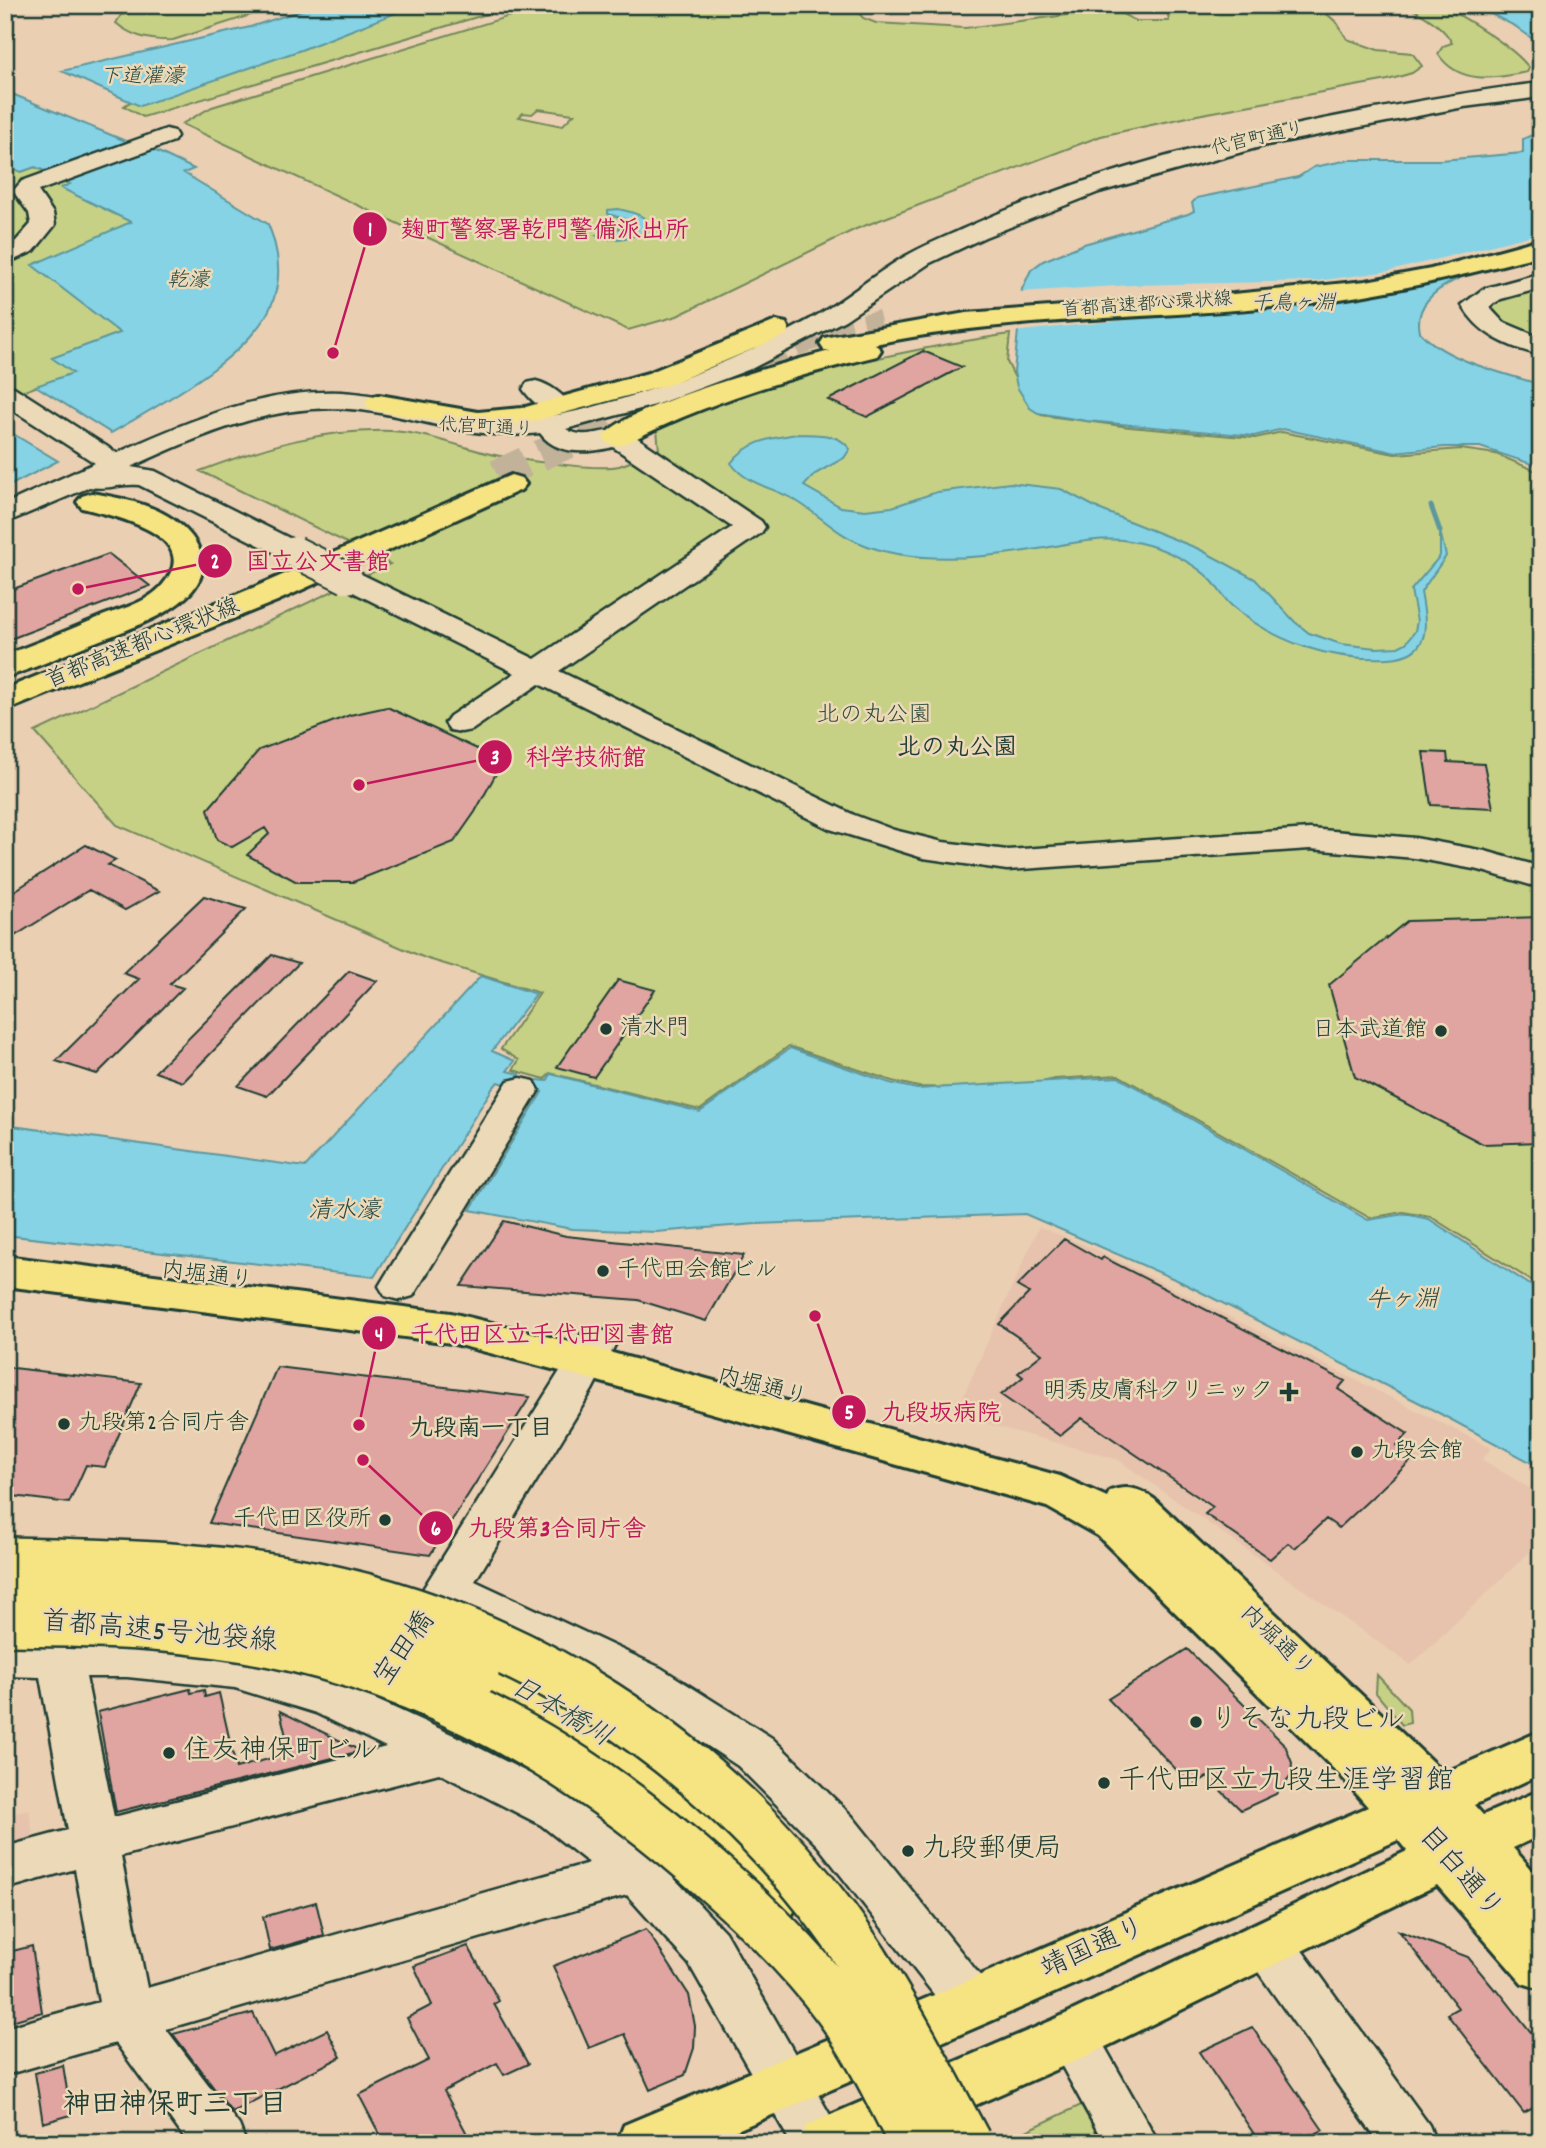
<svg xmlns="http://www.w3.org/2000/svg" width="1546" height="2148" font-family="Dekko,'Klee One',sans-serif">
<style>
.built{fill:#e7c2ad}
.green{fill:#c6d185;stroke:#72875c;stroke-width:2;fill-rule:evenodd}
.water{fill:#86d3e5;stroke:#5d979e;stroke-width:2}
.pier{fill:#eacfb2}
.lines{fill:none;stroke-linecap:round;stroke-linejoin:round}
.stream{stroke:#5d979e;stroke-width:5}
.building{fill:#e0a5a0;stroke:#1f3d34;stroke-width:2}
.highway-tunnel-far1{stroke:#c1b299;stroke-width:24;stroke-dasharray:24 12;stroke-linecap:butt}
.highway-tunnel{stroke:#c1b299;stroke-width:31;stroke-dasharray:31 16;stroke-linecap:butt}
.minor-casing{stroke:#1f3d34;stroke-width:5}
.major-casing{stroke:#1f3d34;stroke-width:6}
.highway-casing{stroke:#1f3d34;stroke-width:6}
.minor{fill:#ecd9b7;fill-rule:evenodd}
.major{fill:#f6e381;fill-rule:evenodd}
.highway{fill:#f6e381;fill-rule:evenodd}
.minor-bridge-casing{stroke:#1f3d34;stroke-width:34;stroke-linecap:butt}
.highway-bridge-casing{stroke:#1f3d34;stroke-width:54;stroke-linecap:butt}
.minor-bridge{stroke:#ecd9b7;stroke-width:30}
.highway-bridge{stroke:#f6e381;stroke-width:49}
.poi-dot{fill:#1f3d34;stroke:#ecd9b7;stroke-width:2.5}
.labels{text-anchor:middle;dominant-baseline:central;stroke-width:5;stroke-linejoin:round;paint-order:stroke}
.far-street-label{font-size:19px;fill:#1f3d34;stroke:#ecd9b7}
.far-water-label{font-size:21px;font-style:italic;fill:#294c46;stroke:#ecd9b7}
.street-label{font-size:23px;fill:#1f3d34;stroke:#ecd9b7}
.park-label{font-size:23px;fill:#304c3c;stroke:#ecd9b7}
.poi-label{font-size:23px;fill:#1f3d34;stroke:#ecd9b7;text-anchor:start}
.neighbourhood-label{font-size:24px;font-weight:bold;fill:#1f3d34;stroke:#ecd9b7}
.water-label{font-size:24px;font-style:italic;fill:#294c46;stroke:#ecd9b7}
.near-street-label{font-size:28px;fill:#1f3d34;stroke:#ecd9b7}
.near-water-label{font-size:28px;font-style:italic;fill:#294c46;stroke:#ecd9b7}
.near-poi-label{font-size:28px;fill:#1f3d34;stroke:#ecd9b7;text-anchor:start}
.near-neighbourhood-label{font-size:28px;font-weight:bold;fill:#1f3d34;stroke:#ecd9b7}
.leader{fill:none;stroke:#c2185b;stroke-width:2.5}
.callout-dot{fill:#c2185b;stroke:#ecd9b7;stroke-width:2.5}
.mark-label{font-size:21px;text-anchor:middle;font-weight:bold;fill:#fff}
.callout-label{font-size:24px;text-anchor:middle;font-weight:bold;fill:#c2185b;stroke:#ecd9b7;stroke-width:5;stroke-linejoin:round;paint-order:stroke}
</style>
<rect width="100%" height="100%" fill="#eacfb2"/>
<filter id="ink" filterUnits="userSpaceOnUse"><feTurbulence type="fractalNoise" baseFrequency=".0143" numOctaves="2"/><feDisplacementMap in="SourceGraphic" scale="14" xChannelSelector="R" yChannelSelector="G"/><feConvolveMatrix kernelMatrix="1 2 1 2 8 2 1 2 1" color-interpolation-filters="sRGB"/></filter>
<g filter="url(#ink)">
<path class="built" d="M1039,1227L1097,1250L1491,1448L1482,1460L1541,1495V1541L1411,1665L1117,1459L955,1415Z
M29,1810L35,1852L5,1860V1816Z"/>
<path class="green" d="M208,5H282L173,40C152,41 132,37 116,23L121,15L148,8H163L177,12Z
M392,5H517L143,117L124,106L135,99Z
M546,5H852L863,18L876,23L965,28L1075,14L1082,6L1105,5L1136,21H1169L1166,5H1317L1337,23L1347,39L1378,50L1412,53L1422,66L1412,73L1388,80L1197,115L1101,136L856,229L677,316L628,330L182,124L212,107ZM538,109L573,114H574L562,126L519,117L523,113L532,114Z
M1406,5C1415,5 1425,4 1433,5C1455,8 1517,50 1529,68L1527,72C1494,79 1459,85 1438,54L1443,46L1452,43C1443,25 1422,15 1406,5Z
M5,165L21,172L35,167L71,184L63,188L132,222L120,333L53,358L74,373L5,398Z
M1541,282V342L1500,325L1485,302Z
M1010,334L1007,362L1028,404L1041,415L1130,427L1255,438L1282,432L1395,454L1461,449L1496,454L1541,473V1287L1431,1217L1403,1212L1370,1218L1118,1075L1055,1079L1011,1089L918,1087L892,1081L789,1046L700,1110L550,1073L545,1079L513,1070L519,1060L501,1049L540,993L425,958L117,825L35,732L390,564L200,471C267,446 320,429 392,431C425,433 455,445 486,453C510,459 597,471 619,466C632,462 646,455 659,450L657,430C767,379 890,352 1010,334Z
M1377,1675L1409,1709L1410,1723L1402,1725L1376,1693Z
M1081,2105L1103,2143H1027L1022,2133Z"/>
<path class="water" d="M318,5H416L301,50L140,106L62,71L250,27Z
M1473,5H1541V45L1515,26Z
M5,92V91L128,142L45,171L35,167L21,172L5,165Z
M1541,131V255C1504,264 1408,279 1420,332C1446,361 1504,373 1541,385V467L1480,447H1444L1393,452L1283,429L1254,436L1087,421L1038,413L1030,408L1017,387L1014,372L1022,289L1031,270L1043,261L1084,244L1188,214L1194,211L1192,203L1197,198L1298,177L1314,167L1349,160H1441L1523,153V139Z
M154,150L194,169L184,173L268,224C278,248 282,273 274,298C257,354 159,405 111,433L36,386L73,373L52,358L120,333L32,265L131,222L61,188L70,184L64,181Z
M618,209C633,212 648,216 655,230C637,235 612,245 596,235L627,226L625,219L608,214V210Z
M5,429L58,461L5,488Z
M797,434C816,435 838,432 850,449L844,458L815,474L804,486L841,507L865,510L892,507L937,492L1010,483L1061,489L1101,510L1199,549L1255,579L1295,622L1309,633L1341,644L1376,648L1398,647L1406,643L1415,631L1417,621L1411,590L1440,556V531L1446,556L1421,592C1427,626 1432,655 1389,658C1331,661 1276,643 1232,606C1224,599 1219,589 1212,581C1196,564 1169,551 1148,545C1110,533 1076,543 1038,549C985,558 910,565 860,543C837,534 819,515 798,502C775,487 747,486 731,463C747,441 772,438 797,434Z
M481,976L536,994L492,1051L515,1061L507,1071L520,1074L512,1086L498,1082L492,1089L374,1277L5,1235V1125L305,1167Z
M790,1048L890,1083L917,1089L1118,1077L1368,1220L1405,1214L1429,1219L1541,1292V1468L1422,1404L1179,1281L1025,1214L756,1224L656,1232L572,1229L470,1210L542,1092L531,1089L537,1080L547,1081L551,1074L700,1112Z"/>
<path class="pier" d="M1541,233V254L1422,286L1383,293L1012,332L1018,292L1133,285L1316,281L1390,271Z"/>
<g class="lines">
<path class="stream" d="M1431,506L1440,531"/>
</g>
<path class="building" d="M923,351L962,367L867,417L828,400Z
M109,554L150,586L5,641V592Z
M387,707L503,761L475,812L454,842L353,882H297L247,855L269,834L265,828L232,847L217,840L208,809L259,750L350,715Z
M1423,752L1447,753L1448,762L1484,764L1493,808L1431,805Z
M86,845L116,860L108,865L159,891L125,910L89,890L5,942V897Z
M204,896L246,909L170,984L183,988L97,1074L56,1061L139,979L123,973Z
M1541,917V1142L1483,1144L1355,1077L1329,985L1407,921Z
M272,955L299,963L183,1082L155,1072Z
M349,971L377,981L267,1096L238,1086Z
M618,980L655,990L594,1077L557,1067Z
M504,1221L566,1236L744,1255L706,1321L638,1300L461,1286Z
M1064,1239L1101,1260L1103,1257L1345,1381L1338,1389L1408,1434L1396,1446L1414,1458L1339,1528L1326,1519L1295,1548L1288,1543L1270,1559L1205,1514L1213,1507L1082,1418L1060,1436L1001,1395L1023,1377L1018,1373L1042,1354L999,1324L1029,1293L1017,1286Z
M5,1367L141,1383L105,1467L86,1465L69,1503L5,1495Z
M277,1367L419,1384L530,1397L430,1555L209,1523Z
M1187,1649L1285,1745L1292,1763L1291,1775L1276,1794L1241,1810L1207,1777L1192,1786L1108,1699Z
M190,1689L191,1693L204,1690L205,1697L219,1693L236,1768L290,1753L280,1711L361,1751L116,1812L98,1712Z
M316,1902L324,1935L270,1950L263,1917Z
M646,1929L689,1995L695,2026L694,2048L685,2075L650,2090L625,2034L589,2048L553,1966Z
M1399,1931L1468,1957L1495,1990L1497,1989L1541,2045V2104L1524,2113L1447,2014L1458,2008Z
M32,1946L42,2012L5,2023V1953Z
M468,1946L499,2001L494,2004L528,2064L504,2075L497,2063L444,2091L472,2143H384L359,2095L429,2060L407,2018L432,2005L414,1966Z
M253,2013L274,2056L327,2030L341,2057L232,2112L173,2034Z
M1252,2027L1323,2130L1297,2143H1260L1199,2052Z
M63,2065L71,2115L43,2123L35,2073Z"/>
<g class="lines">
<path class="highway-tunnel-far1" d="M761,356L819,336L881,322"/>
<path class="highway-tunnel" d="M497,475L696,385"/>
<defs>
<path id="minor" d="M1541,83V97L1464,107L1267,145L1099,192L985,237L930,263L845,320L753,368L655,405L566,429C586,442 606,426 627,431L761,521L765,527L761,533L559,671L854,815L894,830L943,842L1007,850L1310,829L1415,838L1485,851L1541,867V888L1479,870L1415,858L1310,849L1007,870L923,858L830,829L539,684L472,730L461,732L450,730L445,723L450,716L515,673L337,584L332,578L337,572L347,569L357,572L535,659L732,527L613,447C589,453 557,456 540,433C475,441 423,418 361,410C278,400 204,434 131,467L155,471L305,546L309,552L305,558L295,561L285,558L139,485C123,483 105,490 90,487L5,523V504L95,463L5,405V385L14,387L117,453C188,421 262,389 341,392C384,394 425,409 467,416C509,423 553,418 593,407C670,387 747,356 816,316C847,298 873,275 904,257C923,246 945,237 965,228C1093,170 1232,136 1370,110C1426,100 1483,89 1541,83Z
M166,129L174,131L177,136L174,141L38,191L53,213L55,225L34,251L5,264V247L16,241L31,224L29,213L13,191L22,181Z
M1541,273V288L1501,299L1489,307L1503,322L1541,338V355C1508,347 1479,335 1462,305L1483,289Z
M536,381C549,384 564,395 571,406L567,412C550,416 533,404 523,389L527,383Z
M521,1078L534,1081L539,1090L413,1296L399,1300L385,1296L379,1286L385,1276L508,1081Z
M596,1328L610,1333L616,1343L592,1390L475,1581L661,1668L772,1738L852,1816L990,1988L997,2004L990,2020L972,2027L954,2020L818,1846L738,1766L629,1694L456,1612L450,1623L434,1628L418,1623L412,1610L418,1597L560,1371L582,1333Z
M5,1640L127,1641L235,1650L346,1686L460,1738L575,1797L653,1856L725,1932L846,2143H791L689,1964L627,1895L166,2029L239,2125L246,2143H188L116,2043L5,2075V2028L99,2002L75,1869L5,1889V1847L68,1830L40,1677L5,1676ZM86,1677H127L235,1688L316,1713L386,1747L114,1817ZM439,1773L541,1825L589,1863L147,1988L121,1856Z
M1267,1921L1285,1927L1429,2125L1436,2143H1379L1249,1959L1242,1943L1249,1927Z
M1072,2014L1090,2021L1159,2143H1104L1046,2037L1054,2021Z"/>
<path id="major" d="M5,1256L451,1313L587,1346L1060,1476L1107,1497L1110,1491C1128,1485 1138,1488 1154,1499L1444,1773L1541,1731V1774L1474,1805L1483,1815L1541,1790V1835L1513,1848L1541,1880V1989L1522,1983L1437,1885L1091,2054L889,2143H800L807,2125L1053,2020L1407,1851L1398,1840L991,2021L707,2143H617L624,2125L953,1987L1368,1807L1343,1778L1098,1536L1047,1507L587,1378L451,1343L5,1286Z"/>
<path id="highway" d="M1541,239V255C1461,276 1384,295 1302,304C1160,320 1016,315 875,344L881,350L877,356C790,377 707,402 627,443L617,446L607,443L603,437C624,406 787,362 830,351L824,350L820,344L824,338L834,336L966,313L1233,294L1366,281L1431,269Z
M776,321L786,323L789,329L786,335L668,385L523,424L478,428L379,411L369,409L365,403L369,397L379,395L478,412L522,408L648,373Z
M511,475L521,478L526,484L521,490L277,601L5,711V689L255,587Z
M92,493C127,499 169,507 192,537C236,598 130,628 90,644C62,655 34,669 5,677V655C37,643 69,630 100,617C115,611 131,607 145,599C156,593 166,583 171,572C190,531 106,514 82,508L77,502L82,496Z
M474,1654C565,1685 756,1818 797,1905L789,1921L771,1928L753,1921L690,1849L618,1788L540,1734L457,1688L450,1674L457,1660Z"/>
</defs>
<use href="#minor" class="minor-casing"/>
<use href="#major" class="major-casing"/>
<use href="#highway" class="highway-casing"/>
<use href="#minor" class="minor"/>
<use href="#major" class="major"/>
<use href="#highway" class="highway"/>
<defs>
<path id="minor-bridge" d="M295,552L347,578"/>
<path id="highway-bridge" d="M5,1562C107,1564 211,1566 312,1586C521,1628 707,1749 834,1919C886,1989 925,2067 966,2143
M5,1590C79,1593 155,1592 229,1603C313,1615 395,1642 474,1674
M5,1621C101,1622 199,1624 294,1647C454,1685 597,1772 719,1882C762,1920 804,1961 838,2007C869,2049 891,2097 915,2143"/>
</defs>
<use href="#minor-bridge" class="minor-bridge-casing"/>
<use href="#highway-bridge" class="highway-bridge-casing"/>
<use href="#minor-bridge" class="minor-bridge"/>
<use href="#highway-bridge" class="highway-bridge"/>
</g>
</g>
<g class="poi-dot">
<circle cx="606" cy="1029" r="7"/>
<circle cx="1441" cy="1031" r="7"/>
<circle cx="603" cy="1271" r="7"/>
<path d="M1285.5 1381.5h7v7h7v7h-7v7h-7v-7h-7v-7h7z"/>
<circle cx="64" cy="1424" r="7"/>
<circle cx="1357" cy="1452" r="7"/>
<circle cx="385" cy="1520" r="7"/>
<circle cx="1196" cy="1722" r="7"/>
<circle cx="169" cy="1753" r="7"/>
<circle cx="1104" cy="1783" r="7"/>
<circle cx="908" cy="1851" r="7"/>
</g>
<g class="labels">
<g class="far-street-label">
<text transform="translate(1258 140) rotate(-13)">代官町通り</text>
<text transform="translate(1147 306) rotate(-4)">首都高速都心環状線</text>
<text transform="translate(486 429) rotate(3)">代官町通り</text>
</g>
<g class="far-water-label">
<text x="142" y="78">下道灌濠</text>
<text x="188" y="282">乾濠</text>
<text x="1293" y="305">千鳥ヶ淵</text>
</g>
<g class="street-label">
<text transform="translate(143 645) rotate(-22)">首都高速都心環状線</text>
<text transform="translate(207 1277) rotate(7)">内堀通り</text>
<text transform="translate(762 1388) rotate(15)">内堀通り</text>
<text transform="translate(1276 1642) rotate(44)">内堀通り</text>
</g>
<g class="park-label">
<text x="874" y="716">北の丸公園</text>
</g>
<g class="poi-label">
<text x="620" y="1029">清水門</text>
<text x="1427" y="1031" text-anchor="end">日本武道館</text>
<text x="617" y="1271">千代田会館ビル</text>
<text x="1273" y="1392" text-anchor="end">明秀皮膚科クリニック</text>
<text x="78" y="1424">九段第2合同庁舎</text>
<text x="1371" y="1452">九段会館</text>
<text x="371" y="1520" text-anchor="end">千代田区役所</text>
</g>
<g class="neighbourhood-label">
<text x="957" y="749">北の丸公園</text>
<text x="481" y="1430">九段南一丁目</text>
</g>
<g class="water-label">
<text x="344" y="1212">清水濠</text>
<text x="1402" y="1301">牛ヶ淵</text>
</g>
<g class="near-street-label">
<text transform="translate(159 1634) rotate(5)">首都高速5号池袋線</text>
<text transform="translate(406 1650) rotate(-55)">宝田橋</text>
<text transform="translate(1459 1874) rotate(49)">目白通り</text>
<text transform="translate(1094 1950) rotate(-24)">靖国通り</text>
</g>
<g class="near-water-label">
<text transform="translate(560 1714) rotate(30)">日本橋川</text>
</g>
<g class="near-poi-label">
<text x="1210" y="1722">りそな九段ビル</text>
<text x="183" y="1753">住友神保町ビル</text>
<text x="1118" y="1783">千代田区立九段生涯学習館</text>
<text x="922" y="1851">九段郵便局</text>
</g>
<g class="near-neighbourhood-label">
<text x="175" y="2107">神田神保町三丁目</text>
</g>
</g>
<path class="leader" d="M333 353L370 229M78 589L215 561M359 785L495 757M359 1425L379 1333M815 1316L849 1412M363 1460L436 1528"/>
<g class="callout-dot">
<circle cx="333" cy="353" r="7"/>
<circle cx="78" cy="589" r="7"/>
<circle cx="359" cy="785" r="7"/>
<circle cx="359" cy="1425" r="7"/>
<circle cx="815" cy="1316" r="7"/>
<circle cx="363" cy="1460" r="7"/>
<circle cx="370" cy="229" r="18"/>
<circle cx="215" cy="561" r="18"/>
<circle cx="495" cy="757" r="18"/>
<circle cx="379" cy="1333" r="18"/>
<circle cx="849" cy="1412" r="18"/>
<circle cx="436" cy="1528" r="18"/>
</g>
<g class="mark-label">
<text x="370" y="236">1</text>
<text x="215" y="568">2</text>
<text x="495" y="764">3</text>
<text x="379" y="1341">4</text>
<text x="849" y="1419">5</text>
<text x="436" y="1535">6</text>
</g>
<g class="callout-label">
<text x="545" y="237">麹町警察署乾門警備派出所</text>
<text x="318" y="569">国立公文書館</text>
<text x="586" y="765">科学技術館</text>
<text x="542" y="1342">千代田区立千代田図書館</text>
<text x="941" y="1420">九段坂病院</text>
<text x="557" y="1536">九段第3合同庁舎</text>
</g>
<rect width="1546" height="2148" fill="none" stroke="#ecd9b7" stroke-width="28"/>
<rect x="14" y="14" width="1518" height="2120" fill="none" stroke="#1f3d34" stroke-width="2.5" filter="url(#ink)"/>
</svg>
